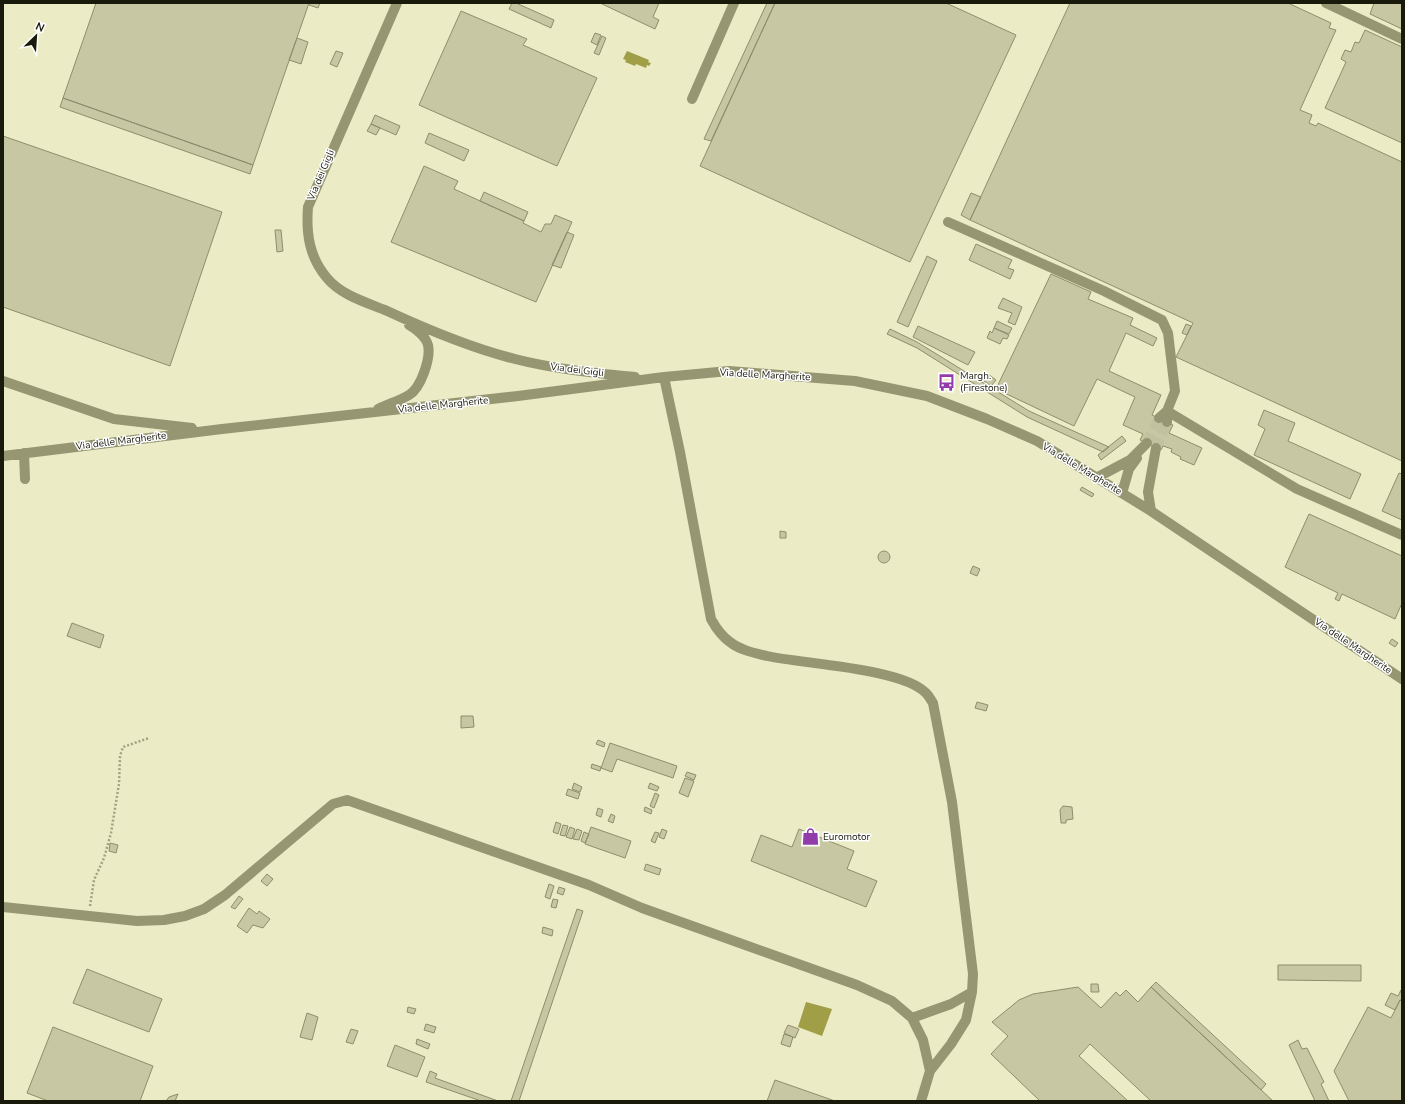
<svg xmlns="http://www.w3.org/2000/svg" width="1405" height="1104" font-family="'Nunito Sans',sans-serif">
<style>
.water{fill:#a09e46}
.building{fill:#c7c7a3;stroke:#8e8e6c}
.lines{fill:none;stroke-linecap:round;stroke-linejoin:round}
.minor-tunnel{stroke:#c1c1a0;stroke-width:10;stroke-dasharray:10 5;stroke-linecap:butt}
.path{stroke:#a1a184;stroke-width:2.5;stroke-dasharray:2 2;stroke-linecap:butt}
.minor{stroke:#969673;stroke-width:10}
.labels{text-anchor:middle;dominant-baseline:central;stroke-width:3;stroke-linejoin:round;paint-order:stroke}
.street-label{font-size:10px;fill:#19190c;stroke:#fff}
.poi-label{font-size:10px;fill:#19190c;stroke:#fff;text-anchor:start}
</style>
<rect width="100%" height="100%" fill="#ebebc5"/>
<path class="water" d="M627,51L649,60L648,62L651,63L649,66L647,65L646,68L636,64L635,66L625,62L626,60L623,59Z
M806,1002L832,1009L822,1036L798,1027Z"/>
<path class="building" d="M96,3H309L253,165L63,98Z
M309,3H320L318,8L309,5Z
M512,3H516L554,20L551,28L509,9Z
M600,3H659L653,17L659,20L655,29Z
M767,3H775L711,141L704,139Z
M775,3H946L1016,35L910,262L700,166Z
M1070,3H1288L1331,23L1329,28L1336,30L1300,110L1312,115L1309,123L1316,126L1318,123L1402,162V461L1176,357L1193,323L970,220Z
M1374,3H1402V29L1370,14Z
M461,11L527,39L523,45L597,78L557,166L419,105Z
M1365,30L1402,47V143L1325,108L1346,62L1341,59L1345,50L1351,52L1355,42L1359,43Z
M595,33L601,35L597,45L591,42Z
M602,36L606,38L599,55L594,53Z
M297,38L308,42L301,64L289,60Z
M336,51L343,53L337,67L330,64Z
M63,98L253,165L250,174L60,107Z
M375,115L400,126L396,135L371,124Z
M371,124L380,128L376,135L367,131Z
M429,133L469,150L464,161L425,143Z
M3,136L222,212L170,366L3,307Z
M424,166L458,181L454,189L524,221L523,223L541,232L545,224H551L555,215L572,222L536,302L391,242Z
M484,192L528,212L524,221L480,201Z
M971,193L981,197L970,220L961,215Z
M275,230H281L283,251L277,252Z
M567,232L574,235L561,268L552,265Z
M976,244L1012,260L1008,268L1014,270L1010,279L969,260Z
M927,256L937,261L908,327L897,322Z
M1051,274L1091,292L1088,299L1133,318L1130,325L1157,338L1153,346L1126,333L1109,371L1161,395L1152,415L1173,425L1169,433L1202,448L1194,465L1180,459L1181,457L1171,452L1172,449L1163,446L1161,450L1140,440L1143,434L1123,425L1135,397L1097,379L1074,426L996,389Z
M1003,298L1022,307L1015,325L1008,322L1012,313L998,308Z
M997,321L1012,328L1009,334L994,328Z
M1186,324L1191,326L1187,335L1182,333Z
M918,326L975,352L968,365L913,337Z
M994,328L1009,335L1007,339L1003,338L1000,344L987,338L990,331L992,333Z
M890,329L917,342L1029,411L1109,447L1103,452L1027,417L917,348L887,334Z
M988,374L996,380L991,386L984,381Z
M1264,410L1295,423L1288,441L1361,474L1350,499L1254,455L1265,429L1258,425Z
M1122,436L1126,441L1101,460L1098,455Z
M1399,473L1402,474V520L1382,511Z
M1082,487L1094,494L1092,497L1080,490Z
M1309,514L1402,556V603L1395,619L1342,594L1339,601L1335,599L1338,593L1285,567Z
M780,531L786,532V538H780Z
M878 557a6 6 0 1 1 12 0a6 6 0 1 1-12 0Z
M973,566L980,569L977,576L970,573Z
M72,623L104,635L100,648L67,636Z
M1392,639L1398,643L1395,647L1389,643Z
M977,702L988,705L986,711L975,708Z
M461,716H473L474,727L461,728Z
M598,740L605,743L604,747L596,744Z
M610,743L677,766L673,778L617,759L612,772L601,768Z
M592,764L601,767L600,771L591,768Z
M687,772L696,775L694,780L685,776Z
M685,778L694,781L688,797L679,793Z
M574,783L582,787L580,792L572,789Z
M650,783L659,787L657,791L648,788Z
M568,789L580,793L578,799L566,795Z
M655,793L659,795L654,808L650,806Z
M1063,806L1072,807L1073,819L1066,820V823H1061L1060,810Z
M645,807L652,810L651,814L644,811Z
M598,808L603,810L601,817L596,815Z
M611,814L615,816L613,823L608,821Z
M556,822L561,824L558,834L553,832Z
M563,825L568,826L565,836L560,835Z
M570,827L575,829L572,839L566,837Z
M591,827L631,841L625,858L585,844Z
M577,829L582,831L579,840L573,839Z
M662,829L667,831L664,839L659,837Z
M799,829L854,851L847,869L877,881L866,907L751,861L761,835L792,847Z
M584,832L589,834L585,843L581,841Z
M655,832L659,833L655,843L651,841Z
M110,843L118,845L116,853L109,851Z
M646,864L661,869L659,875L644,870Z
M267,874L273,879L267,886L261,881Z
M549,884L554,886L550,899L545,897Z
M559,887L565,889L563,895L557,893Z
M239,896L243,899L235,909L231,907Z
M553,899L558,900L556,908L551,907Z
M249,908L257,914L259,911L270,919L263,928L253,925L247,933L237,926Z
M577,909L583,911L519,1101H511Z
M543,927L553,930L552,936L542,933Z
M1278,965H1361V981L1278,980Z
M87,969L162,999L149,1032L73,1003Z
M1156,982L1266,1084L1261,1090L1151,987Z
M1091,984H1098L1099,992H1091Z
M1078,987L1101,1008L1116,992L1120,996L1126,990L1138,1002L1151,987L1273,1101H1151L1090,1044L1079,1056L1128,1101H1040L991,1054L1008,1036L992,1022L1019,1000L1033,994Z
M1401,990L1402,1001L1400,1000L1395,1010L1385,1005L1391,993L1398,996Z
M1400,1000L1402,1001V1101H1349L1334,1071L1368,1007L1391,1018Z
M408,1007L416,1009L414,1014L407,1012Z
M307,1013L318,1017L312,1040L300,1037Z
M426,1024L436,1027L434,1033L424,1030Z
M788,1025L799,1029L795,1038L784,1033Z
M53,1027L153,1066L140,1101H48L27,1093Z
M351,1029L358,1031L353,1044L346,1042Z
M784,1034L793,1037L790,1047L781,1044Z
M417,1039L430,1044L428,1049L416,1044Z
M1298,1040L1302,1049L1307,1048L1324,1082L1321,1084L1329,1101H1315L1289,1045Z
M395,1045L425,1057L417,1077L387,1066Z
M430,1071L437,1074L435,1078L498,1101H481L426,1082Z
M775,1080L835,1101H767Z
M178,1094L175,1101H166L169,1097Z"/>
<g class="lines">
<path class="minor-tunnel" d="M1147,443L1159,418
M1156,448L1167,422"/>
<path class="path" d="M90,906L94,880L104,858L111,833L119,784L120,756L123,747L149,738"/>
<path class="minor" d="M397,3L308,207C306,233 309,257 327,278C341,295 365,302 385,310C426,329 471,348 515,359C554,369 595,373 635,377
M1326,3L1402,39
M692,99L734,3
M948,222L1104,291L1162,320L1168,333L1175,391L1167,411L1297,489L1402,535
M664,377L680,452L711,619C716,628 721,636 730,642C740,650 754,653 767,656C803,664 902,668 926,693C929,696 931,700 933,703L952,802L973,974L972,992
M3,381L114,419L192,428
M378,409C388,404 399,401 409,395C421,388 431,358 428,345C426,337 416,329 409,325
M1159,418L1167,411V422
M24,453L25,479
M3,456L222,429L518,396L664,377L729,371L855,381L927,396L987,419L1037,441L1151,511L1402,679
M1096,478L1130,460L1147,443
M1122,493L1129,469L1137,458
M1151,511L1148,492L1156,448
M3,907L137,921L164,920L185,916L204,909L225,895L333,804L347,800L589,885L642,908L857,985L892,1001L912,1018L923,1040L930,1071L921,1101
M912,1018L951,1004L972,992L966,1020L951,1044L930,1071"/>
</g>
<defs>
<symbol id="bus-bare" viewBox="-9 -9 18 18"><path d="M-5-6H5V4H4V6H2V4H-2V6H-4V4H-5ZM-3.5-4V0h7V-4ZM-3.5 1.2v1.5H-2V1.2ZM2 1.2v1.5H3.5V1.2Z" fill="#913caa" stroke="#fff" stroke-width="2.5" paint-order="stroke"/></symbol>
<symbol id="shop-bare" viewBox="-9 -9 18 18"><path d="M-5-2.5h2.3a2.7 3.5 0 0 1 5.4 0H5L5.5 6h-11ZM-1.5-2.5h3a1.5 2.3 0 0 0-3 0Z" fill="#913caa" stroke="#fff" stroke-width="2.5" paint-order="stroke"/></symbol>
</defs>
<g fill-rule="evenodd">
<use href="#bus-bare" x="934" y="370" width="25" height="25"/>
<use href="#shop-bare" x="798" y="824" width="25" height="25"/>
</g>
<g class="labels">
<g class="street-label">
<text transform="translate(321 175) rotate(-67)">Via dei Gigli</text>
<text transform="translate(577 370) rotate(7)">Via dei Gigli</text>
<text transform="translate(765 375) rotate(3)">Via delle Margherite</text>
<text transform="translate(443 405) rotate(-6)">Via delle Margherite</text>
<text transform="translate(121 441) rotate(-7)">Via delle Margherite</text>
<text transform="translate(1082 469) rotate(31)">Via delle Margherite</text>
<text transform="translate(1353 646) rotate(34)">Via delle Margherite</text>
</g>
<g class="poi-label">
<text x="960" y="376">Margh.<tspan x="960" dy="12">(Firestone)</tspan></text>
<text x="823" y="837">Euromotor</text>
</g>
</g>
<rect width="1405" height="1104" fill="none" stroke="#19190c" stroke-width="8"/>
<g transform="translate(36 36) rotate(25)" stroke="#ffffff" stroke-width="3" paint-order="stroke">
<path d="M0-3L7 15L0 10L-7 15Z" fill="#19190c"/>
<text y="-6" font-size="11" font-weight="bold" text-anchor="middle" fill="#19190c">N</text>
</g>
</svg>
